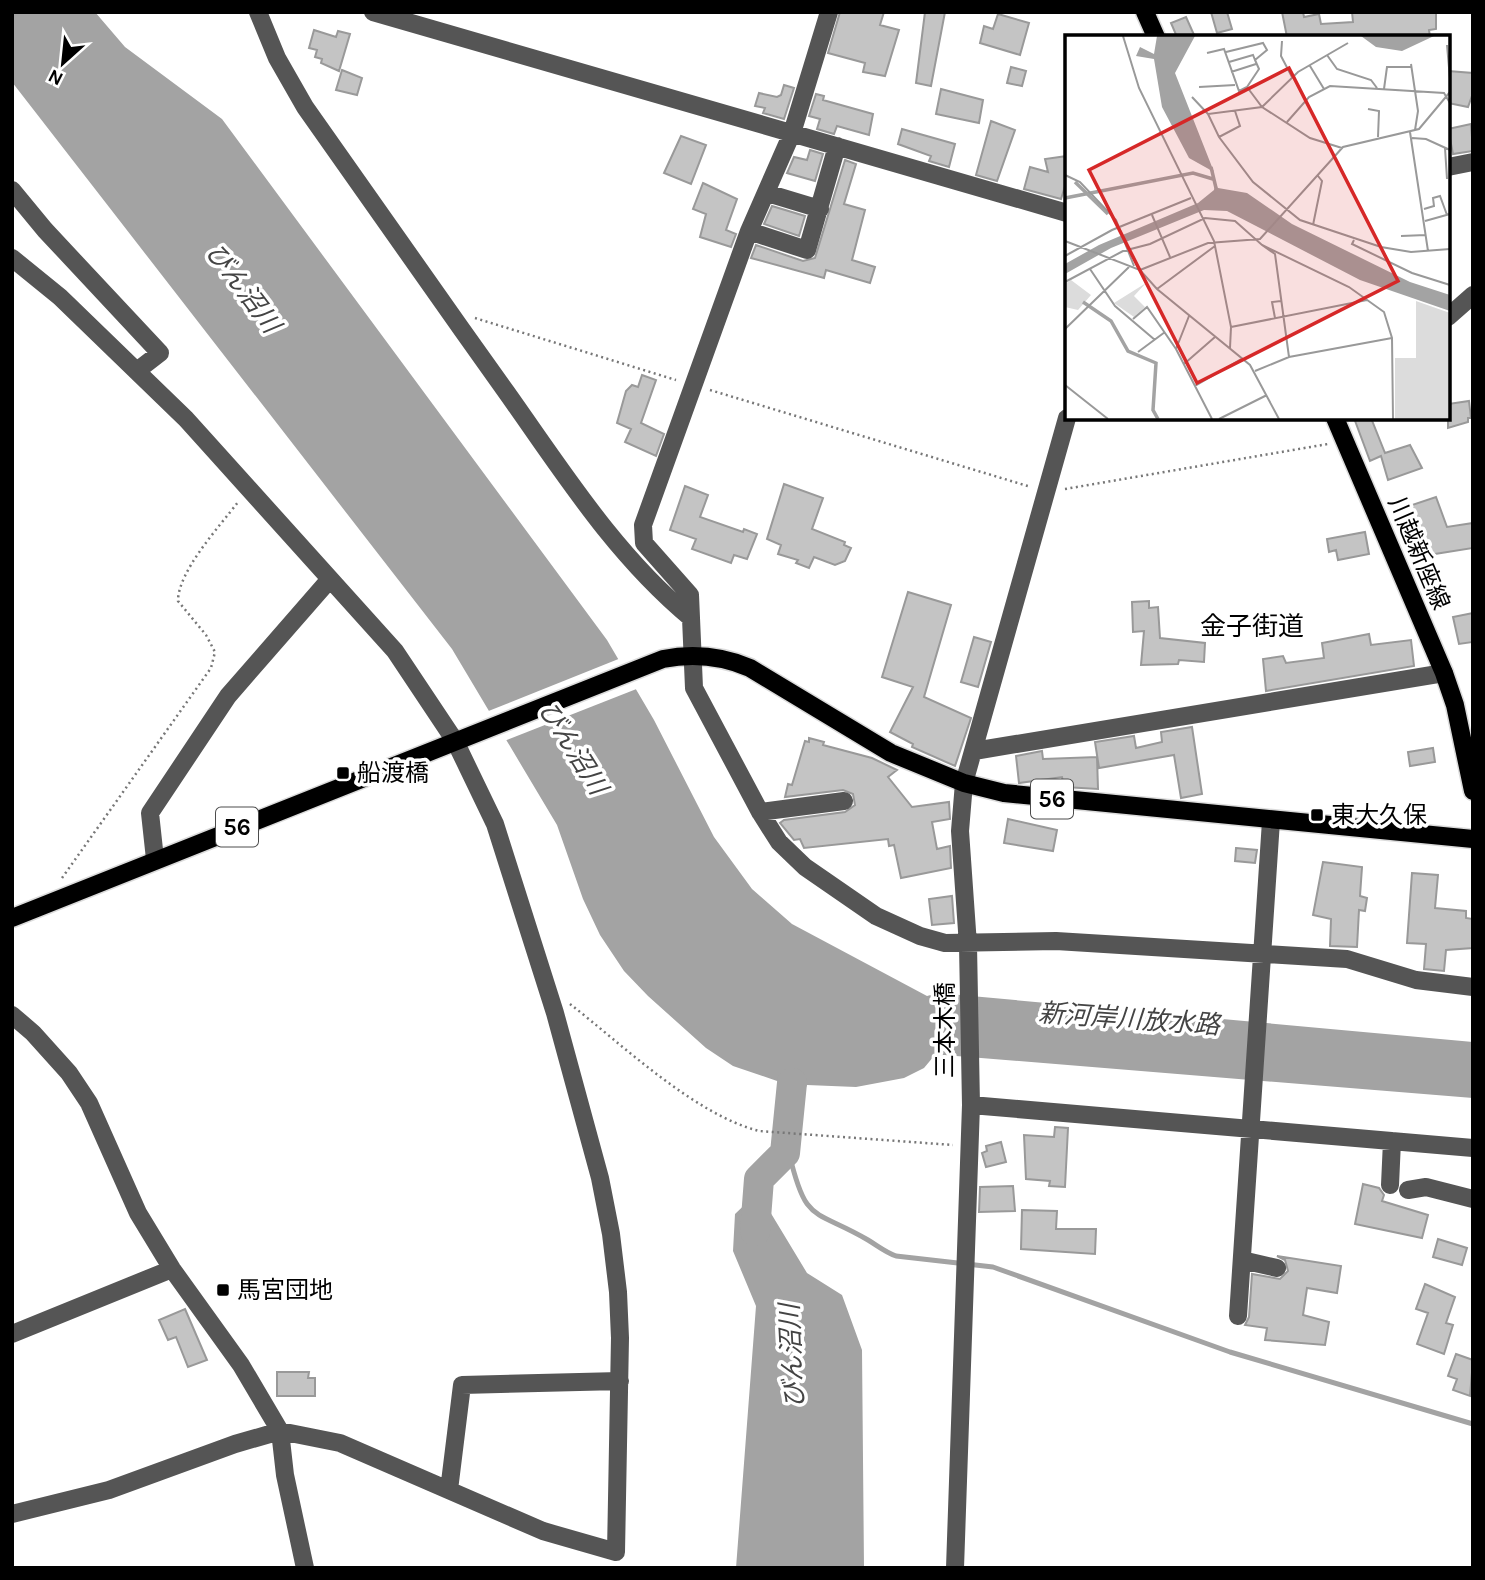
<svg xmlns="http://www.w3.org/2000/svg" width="1485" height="1580" font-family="Karla,'Noto Sans JP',sans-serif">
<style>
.water{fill:#a3a3a3}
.pier{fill:#fff}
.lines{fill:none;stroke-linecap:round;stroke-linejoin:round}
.stream{stroke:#a3a3a3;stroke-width:5}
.river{stroke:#a3a3a3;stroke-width:30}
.building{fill:#c4c4c4;stroke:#999;stroke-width:2}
.major-casing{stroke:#dbdbdb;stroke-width:21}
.path{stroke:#777;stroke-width:2.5;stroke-dasharray:2 3.5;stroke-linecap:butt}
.minor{stroke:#555;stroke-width:18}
.major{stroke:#000;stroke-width:18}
.poi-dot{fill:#000;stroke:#fff;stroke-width:2.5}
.labels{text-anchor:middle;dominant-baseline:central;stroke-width:7;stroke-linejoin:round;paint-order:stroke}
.shield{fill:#fff;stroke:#4c4c4c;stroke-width:2}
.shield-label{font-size:23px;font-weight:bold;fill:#000}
.street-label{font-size:24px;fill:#000;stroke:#fff}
.poi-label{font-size:24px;fill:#000;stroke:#fff;text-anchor:start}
.water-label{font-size:26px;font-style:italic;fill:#444;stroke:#fff}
.neighbourhood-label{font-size:26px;fill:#000;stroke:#fff}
.inset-river{fill:none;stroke:#a3a3a3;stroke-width:3.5}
.inset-road{fill:none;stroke:#999;stroke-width:2}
.view{fill:#d62828;fill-opacity:0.15;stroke:#d62828;stroke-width:3.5}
.inset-edge{fill:none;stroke:#000;stroke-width:3.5}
</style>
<rect width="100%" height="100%" fill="#fff"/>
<path class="water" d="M12,12H95L125,47L222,119L607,640L654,720L714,837L752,889L792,924L927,996L938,993L1473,1042V1098L944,1055L934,1056L924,1068L904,1078L856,1087L807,1085L802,1096H798L793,1124L785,1123L788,1096L783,1094L780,1082L733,1066L706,1048L648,996L624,971L600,935L583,899L557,825L452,649L12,82Z
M758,1192L807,1273L842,1295L862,1350L864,1568H736L756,1306L733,1251L735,1214Z"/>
<path class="pier" d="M621,658L639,688L504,741L486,712Z"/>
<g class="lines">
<path class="stream" d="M785,1153H789C806,1225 813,1208 868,1240C878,1246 885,1252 896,1256L993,1267L1230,1352L1473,1424"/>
<path class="river" d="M755,1231L759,1179L785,1153L792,1083"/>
</g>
<path class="building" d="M840,12H884L880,25L899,30L885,76L863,72L865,63L828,53Z
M925,12H945L931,86L916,83Z
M1211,12H1227L1232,29L1217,33Z
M1282,12H1303L1304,17L1319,14L1321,24L1353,22L1352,12H1436V29L1429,30L1430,37H1287Z
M998,14L1029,23L1020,55L980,43L984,26L993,29Z
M1186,17L1195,37H1177L1171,23Z
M314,30L336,37L338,31L350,34L339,71L321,63L322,59L315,57L317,50L309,48Z
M1011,67L1026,71L1022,86L1007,83Z
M342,70L362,78L357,95L336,90Z
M1448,71L1473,73V93L1468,107L1448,103Z
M784,85L794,88L784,119L763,113L765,108L755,106L759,93L777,97L781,95Z
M941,89L983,100L979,123L936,114Z
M816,94L824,96L823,100L873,114L869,135L837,126L834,134L817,129L820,119L809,116Z
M991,121L1015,130L997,181L976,175Z
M1471,124L1473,151L1453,154L1448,129Z
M902,129L955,144L949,167L929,161L931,156L898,144Z
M681,136L706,145L691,184L664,173Z
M810,150L823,154L815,181L787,173L794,157L807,160Z
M1067,156V180L1061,199L1024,189L1030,167L1048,172L1045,159Z
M845,160L856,164L844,204L865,210L852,260L875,267L870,283L826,270L824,278L751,258L756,245L803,261L815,258Z
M703,183L737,199L726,230L736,234L731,247L700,237L706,214L693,209Z
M772,206L805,216L799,236L764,224Z
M642,375L656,380L641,423L664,434L656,456L625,442L631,429L617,423L626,391L632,385L638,387Z
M1469,401L1471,418H1468V422L1448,428V404Z
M1354,418H1371L1385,453L1410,445L1422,468L1388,480L1381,456L1370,461Z
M784,484L823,498L812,529L845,542L844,545L851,548L845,561L835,565L814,557L809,568L796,563L798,560L778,554L781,545L767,539Z
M685,486L708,495L700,517L743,532L744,529L757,534L747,559L734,555L731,563L692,549L696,539L670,530Z
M1436,497L1447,527L1473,523V548L1422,556L1418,531L1405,535L1400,521L1407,518L1403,508Z
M1365,532L1369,554L1338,560L1336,550L1329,552L1327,539Z
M908,592L951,605L924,697L971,718L955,766L912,747L913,744L890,732L913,687L882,677Z
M1149,601V608L1158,607L1160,638L1205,643L1204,662L1179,660L1178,664L1141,665L1144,631L1133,632L1132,602Z
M1473,613V642L1459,644L1453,617Z
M1369,634L1371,645L1411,640L1414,666L1266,691L1263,659L1283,656L1286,663L1324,658L1322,643Z
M974,637L991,642L978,687L961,682Z
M1192,727L1202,794L1181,798L1174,755L1099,768L1095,742L1134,736L1136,748L1162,742L1161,732Z
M809,738L824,742L823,745L872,758L897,770L888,777L912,807L949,802L950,819L932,822L937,849L950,846L951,868L901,878L894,845L889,846L888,839L804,848L800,839L794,840L780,823L784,820L845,812L855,805L853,794L843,790L785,797L788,784L792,785L805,741L809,742Z
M1433,748L1435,762L1410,766L1408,752Z
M1042,751L1043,759L1097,757L1098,789L1064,787L1062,777L1019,783L1016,756Z
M1008,819L1057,830L1053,851L1004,843Z
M1236,848L1257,850L1255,863L1235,861Z
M1323,862L1362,867L1360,896L1367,898L1365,911L1359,910L1357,947L1330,946L1331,919L1313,915Z
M1412,873L1438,875L1435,908L1466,911V918L1473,919V948L1446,950L1444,971L1424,969L1426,944L1407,943Z
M952,896L954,923L932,925L929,899Z
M1055,1127L1068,1128L1065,1187L1049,1186L1050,1181L1026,1179L1024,1135L1054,1137Z
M1001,1142L1006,1162L986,1167L982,1153L987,1151L986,1146Z
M1363,1184L1379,1188L1384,1195L1382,1201L1428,1215L1422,1238L1355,1224Z
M1013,1186L1015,1211L979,1212L980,1187Z
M1022,1210L1057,1211L1056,1229H1096L1095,1254L1021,1249Z
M1438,1239L1467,1248L1462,1265L1433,1257Z
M1277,1256L1341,1266L1337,1293L1307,1288L1303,1315L1329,1322L1325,1345L1265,1340L1267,1328L1245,1325L1249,1317L1252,1274L1280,1279L1288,1271L1285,1260Z
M1425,1284L1455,1297L1446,1323L1453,1325L1444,1354L1417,1344L1428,1313L1416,1309Z
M185,1309L207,1360L188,1367L176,1337L168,1340L159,1320Z
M1456,1354L1473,1360L1470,1396L1453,1390L1457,1379L1448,1376Z
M277,1372H309L308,1378H315V1396H277Z"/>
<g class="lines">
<defs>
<path id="major" d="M1145,12L1156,37
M1335,418L1444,673L1455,705L1473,791
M12,918L663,659C694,653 722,656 750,668L891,753L964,783L1004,793L1473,839"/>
</defs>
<use href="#major" class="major-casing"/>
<path class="path" d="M475,318L676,380
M710,390L1031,487
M1065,489L1328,444
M62,878L211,668L215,652L206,635L178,601C178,571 220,526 238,502
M570,1004C624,1046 694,1114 759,1131L953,1145"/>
<path class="minor" d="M258,12L277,58L305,107C372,202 439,298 507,393C563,472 615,555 691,618L694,688L760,812L779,842L805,867L876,916L920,936L945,943L1056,941L1347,959L1416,980L1473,987
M373,12L1067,213
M1448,167L1473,162
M12,190L45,230L160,353L138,370
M767,193L820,209
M749,231L807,250L837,146
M12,258L60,297L186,419L395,651L455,741L495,824L555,1013L600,1178L611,1234L618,1292L620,1338L616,1552L543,1531L340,1443L280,1431L235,1444L109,1490L12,1514
M1448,317L1473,295
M691,618L690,595L644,543L643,525L749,231L792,133L829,12
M974,751L1444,673
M760,812L844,801
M155,859L150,813L228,696L330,579
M12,1015L33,1033L69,1073L89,1103L138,1213L172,1269L241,1365L280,1431L285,1475L305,1568
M971,1105L1473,1148
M1390,1185L1392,1141
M1408,1190L1426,1187L1473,1199
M1242,1260L1277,1268
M1238,1316L1271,821
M12,1334L172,1269
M449,1490L462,1385L620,1381
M955,1568L971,1105L968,945L960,831L964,783L1067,418"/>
<use href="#major" class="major"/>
</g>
<g class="poi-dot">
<rect x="336" y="766" width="14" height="14" rx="3.5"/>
<rect x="1310" y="808" width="14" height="14" rx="3.5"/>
<rect x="216" y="1283" width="14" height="14" rx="3.5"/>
</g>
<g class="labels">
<g class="shield">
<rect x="1031" y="779.5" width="42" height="39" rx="5"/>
<rect x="216" y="807.5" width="42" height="39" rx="5"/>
</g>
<g class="shield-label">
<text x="1052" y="799">56</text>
<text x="237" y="827">56</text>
</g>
<g class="street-label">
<text transform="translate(1419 553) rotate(67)">川越新座線</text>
<text transform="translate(945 1030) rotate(-90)">三本木橋</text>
</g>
<g class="poi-label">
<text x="357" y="773">船渡橋</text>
<text x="1331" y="815">東大久保</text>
<text x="237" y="1290">馬宮団地</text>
</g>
<g class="water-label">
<text transform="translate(243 288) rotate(53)">びん沼川</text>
<text transform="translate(573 748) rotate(58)">びん沼川</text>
<text transform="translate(1129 1019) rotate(4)">新河岸川放水路</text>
<text transform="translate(792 1356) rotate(-93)">びん沼川</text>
</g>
<g class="neighbourhood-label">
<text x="1252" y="626">金子街道</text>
</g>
</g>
<g transform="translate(1065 35)">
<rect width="385" height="385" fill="#fff"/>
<path d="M6,245L26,260L13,275L0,272V249ZM81,248L69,261L80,272L69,282L49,268ZM351,266L385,278V384H330V323H351Z" fill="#dcdcdc"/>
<path d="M92,1H130L110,38L149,137L124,123L97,72L89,24L71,21L75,12L89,19ZM296,1H369L337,16L311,12ZM150,148L153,153L182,158L227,189L345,247L385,260V276L295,245L162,176L139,175L46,213L0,239V229L34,210L133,168L149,155Z" fill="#a3a3a3"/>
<path class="inset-river" d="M146,132L151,153M10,147L43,179M0,163L128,138L148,144M18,267L46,286L63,316L91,328L88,375L93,384"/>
<path class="inset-road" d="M58,1L74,53L149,206L166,292L165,313M217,6L216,21L227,42M283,8L233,37L197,72L143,79L154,102L188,147L235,185L316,212L346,217L385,214M382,10L385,44M161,17L198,8L202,15L190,25L194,34L182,52M142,18L159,14L174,56L182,52M262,20L272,34L306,45L312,53M164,27L188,20L190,25M346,29L353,76L350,95M245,31L259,54M166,37L191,29M134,52L170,50M182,52L197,72L245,103L277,113M319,54L322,32H346M127,62L143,79M303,74L314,76L313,102M222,87L244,62L265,51L379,58L385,68M345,97L363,216M154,102L175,91L170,76M347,103L361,104L385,115M380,113L382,144M0,140L15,147L51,185L69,231M359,174L369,171L368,163L375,161L382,180M87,180L105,222M360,186L385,179M248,190L257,146L253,141M336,201L361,200M289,205L287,209L347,238L385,250M0,206L75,235L92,254L185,330L214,384M197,210L210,219L224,322M0,221L47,195L126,163M25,234L50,271L90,305M75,235L143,208L195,204L278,112L354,94L385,57M0,247L58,216L85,209L140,183L170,186L197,210L284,252L319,277L327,303L328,384M92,254L150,211M210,283L207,267L216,266M68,284L82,272L111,314L147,384M166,292L302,265M0,294L64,232M111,314L124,281M73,317L100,297M119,329L150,302M190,336L224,322L327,303M0,350L43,384M130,351L178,323M154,384L202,360"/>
<path class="view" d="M224,33L333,246L132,348L24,135Z"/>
<rect width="385" height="385" class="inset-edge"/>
</g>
<rect width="1485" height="1580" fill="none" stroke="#000000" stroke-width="28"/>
<g transform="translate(63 63) rotate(207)" stroke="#ffffff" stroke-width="5" paint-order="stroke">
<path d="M0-5L12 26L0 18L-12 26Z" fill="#000000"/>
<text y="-10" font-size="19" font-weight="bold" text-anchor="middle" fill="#000000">N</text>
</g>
</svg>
